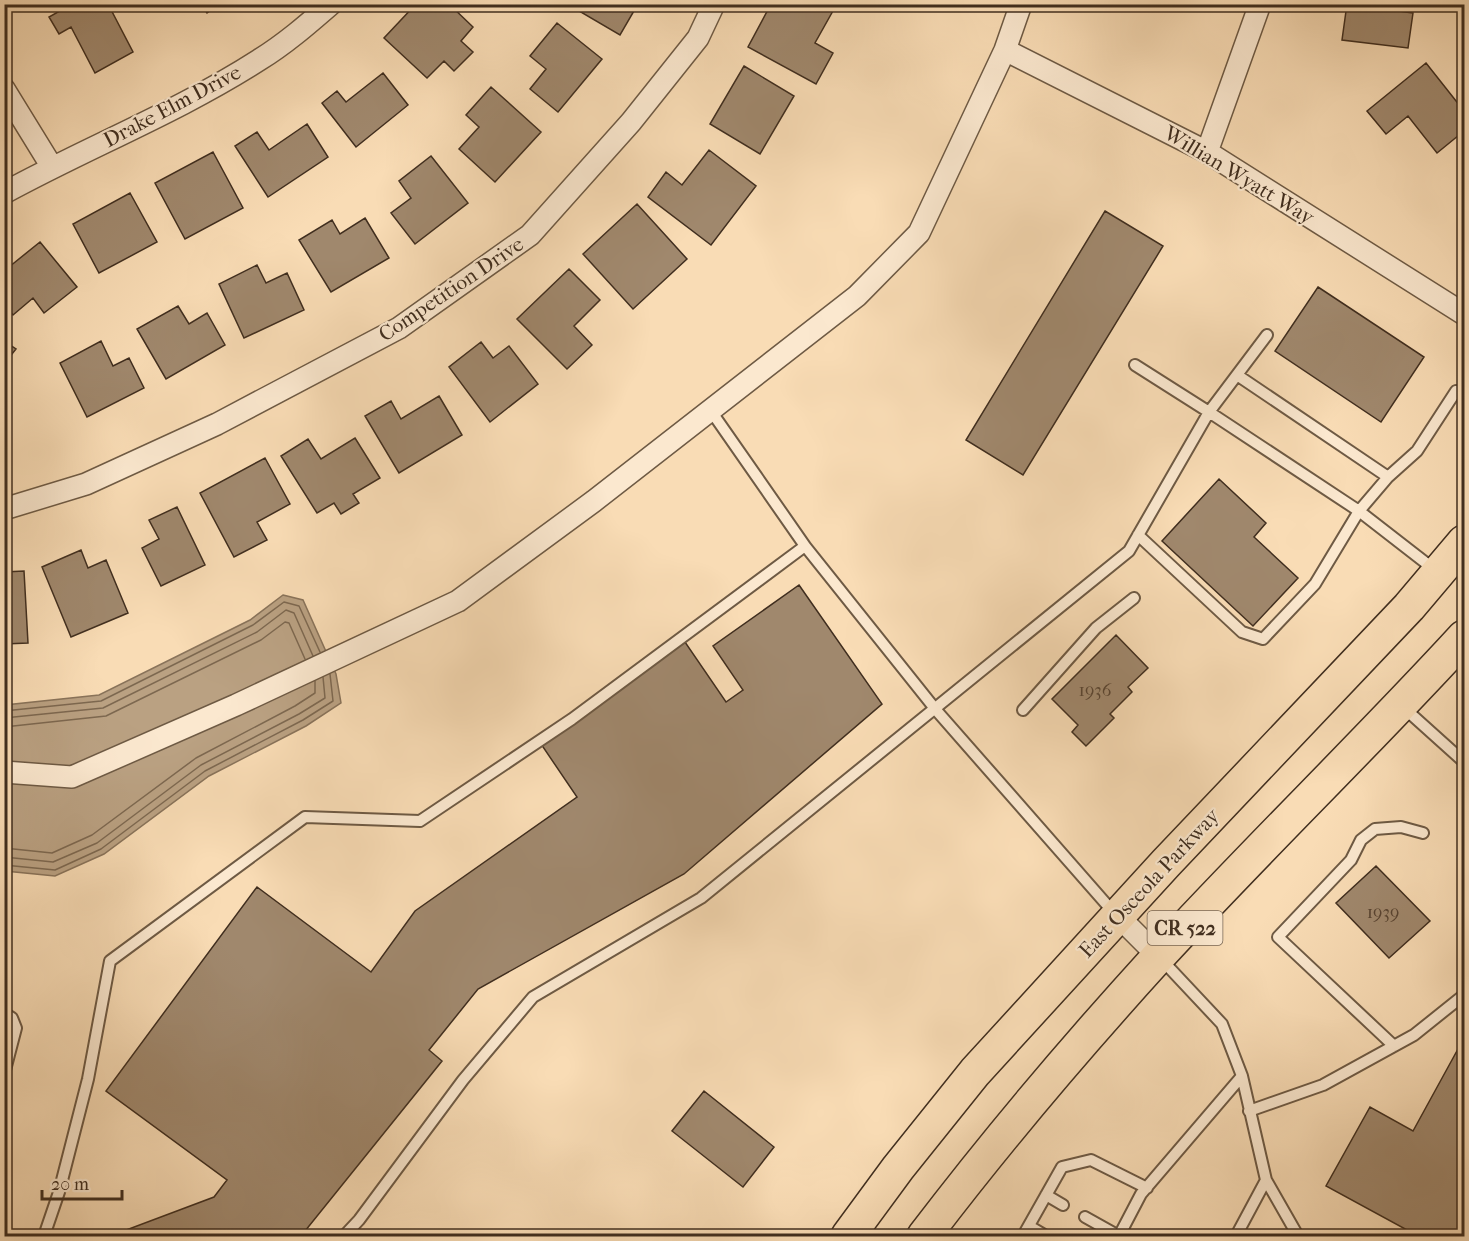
<svg xmlns="http://www.w3.org/2000/svg" width="1469" height="1241" font-family="'IM FELL French Canon',serif">
<style>
.water{fill:#baa182;stroke:#89735a;stroke-width:1.5}
.lines{fill:none;stroke-linecap:round;stroke-linejoin:round}
.shore{stroke:#7d6850;stroke-width:1.5}
.building{fill:#a0886d;stroke:#402e1f;stroke-width:1.5}
.service-casing{stroke:#6e5a44;stroke-width:14}
.minor-casing{stroke:#6e5a44;stroke-width:24}
.primary-casing{stroke:#402e1f;stroke-width:36}
.service{stroke:#fbe8cf;stroke-width:10}
.minor{stroke:#fbe8cf;stroke-width:21}
.primary{stroke:#f9dcb5;stroke-width:33}
.labels{text-anchor:middle;dominant-baseline:central;stroke-width:4.5;stroke-linejoin:round;paint-order:stroke}
.number-label{font-size:18px;fill:#584432}
.shield{fill:#fbe8cf;stroke:#786654;stroke-width:1.5}
.shield-label{font-size:20px;font-weight:bold;fill:#402e1f}
.street-label{font-size:21px;fill:#402e1f;stroke:#fbe8cf}
</style>
<rect width="100%" height="100%" fill="#f9dcb5"/>
<filter id="stains"><feTurbulence type="fractalNoise" baseFrequency=".00333" numOctaves="4"/><feColorMatrix values="0 0 0 0 .2 0 0 0 0 .09 0 0 0 0 .02 0 0 0 .5 -.17"/></filter>
<radialGradient id="worn" r=".72"><stop offset=".6" stop-color="#630" stop-opacity="0"/><stop offset="1" stop-color="#630" stop-opacity=".3"/></radialGradient>
<path class="water" d="M283,595L303,600L336,674L341,703L306,726L209,776L104,854L55,876L5,871V705L99,695L250,620Z"/>
<g class="lines">
<path class="shore" d="M4,711L101,701L253,625L284,602L299,606L320,652
M4,718L103,708L257,632L286,610L294,613L313,656
M4,727L106,716L261,640L285,622L289,623L305,659
M4,848L52,853L92,835L196,758L295,706L315,693V681
M4,857L53,862L97,843L201,765L299,714L325,698L323,677
M4,865L55,870L101,849L205,771L303,720L333,701L330,674"/>
</g>
<path class="building" d="M72,4H108L133,52L95,73L71,27L59,34L49,17Z
M201,4H219L207,13Z
M416,4H449L473,27L461,41L473,52L454,71L444,61L427,78L384,38Z
M582,4H638L620,35L579,11Z
M771,4H826L834,9L815,43L833,53L816,84L748,47Z
M1347,4H1392L1391,10L1413,13L1408,48L1342,40Z
M557,23L602,59L558,112L530,89L546,69L530,56Z
M1426,63L1464,111V131L1437,153L1408,116L1386,134L1367,111Z
M744,66L794,96L760,154L710,124Z
M383,73L408,105L356,147L322,103L337,91L346,102Z
M491,87L541,132L495,182L459,149L479,127L466,115Z
M307,124L328,157L268,197L235,146L257,132L269,150Z
M709,150L756,186L711,245L648,197L666,172L682,185Z
M213,152L243,208L185,239L155,183Z
M431,156L468,203L415,244L391,213L411,198L399,181Z
M130,193L157,242L99,273L73,224Z
M637,204L687,259L633,309L583,254Z
M1105,211L1163,246L1023,475L966,440Z
M365,218L389,258L331,292L299,240L332,220L340,234Z
M40,242L77,287L44,313L33,298L13,315L4,304V271Z
M257,265L266,283L287,273L304,310L244,338L219,284Z
M569,269L600,300L574,326L592,345L567,369L517,319Z
M1318,287L1424,357L1381,422L1275,351Z
M178,306L189,324L207,313L225,345L166,379L137,329Z
M4,341L16,349L4,364Z
M101,341L113,366L129,358L144,388L87,417L60,363Z
M481,342L493,358L509,346L538,384L490,422L449,367Z
M439,396L462,435L399,473L365,416L391,401L401,419Z
M355,438L380,478L353,494L359,503L341,514L334,503L317,513L281,456L308,439L321,459Z
M265,458L290,504L257,522L267,540L234,557L200,493Z
M1219,479L1266,523L1254,537L1298,578L1253,626L1162,541Z
M177,507L205,565L161,586L142,548L159,539L149,520Z
M81,550L88,568L106,560L128,613L71,637L42,567Z
M24,571L28,643L4,644V572Z
M799,585L882,704L684,874L478,989L429,1050L442,1061L301,1236H74L77,1230L113,1235L214,1197L227,1180L106,1091L257,887L371,972L415,911L577,797L541,744L685,642L726,702L743,690L713,646Z
M1116,635L1148,668L1128,687L1132,692L1110,714L1114,718L1086,746L1072,732L1078,725L1052,699Z
M1376,866L1430,921L1389,958L1336,903Z
M1464,1038V1236H1418L1326,1186L1370,1107L1413,1131Z
M704,1091L774,1147L743,1187L672,1131Z"/>
<g class="lines">
<defs>
<path id="service" d="M1135,365L1209,412L1267,335
M1237,375L1388,477L1417,451L1456,391
M711,411L805,546
M1138,535L1242,632L1263,639L1315,584L1359,511L1388,477
M1403,707L1463,761
M1023,710L1096,628L1134,598
M1161,959L1222,1024L1242,1076L1266,1180L1236,1236
M4,1013L12,1018L16,1028L4,1074
M1394,1046L1278,937L1351,860L1361,840L1375,829L1401,827L1423,833
M1249,1111L1323,1085L1414,1035L1464,995
M1266,1180L1298,1236
M1046,1195L1063,1205
M1085,1217L1119,1236
M1029,1226L1046,1236
M44,1236L59,1192L88,1079L110,961L305,817L420,821L572,719L805,546L936,710L1115,914
M344,1236L359,1220L463,1080L533,997L701,898L1129,551L1209,412L1359,511L1435,570
M1023,1236L1062,1167L1091,1160L1147,1188
M1119,1236L1141,1194L1242,1076"/>
<path id="minor" d="M1005,50L1207,152L1464,314
M4,89L52,167
M1207,152L1260,4
M4,193C88,147 178,112 259,60C285,44 308,24 331,4
M4,509L86,484L217,424L399,328L530,235L631,122L698,38L714,4
M4,772L72,777L236,705L458,601L594,501L857,296L919,233L1005,50L1021,4
M1118,916L1158,956"/>
<path id="primary" d="M848,1236L898,1168L975,1072L1166,863L1409,607L1464,542
M924,1236C997,1140 1076,1047 1157,958C1257,849 1364,746 1464,637"/>
</defs>
<use href="#service" class="service-casing"/>
<use href="#minor" class="minor-casing"/>
<use href="#primary" class="primary-casing"/>
<use href="#service" class="service"/>
<use href="#minor" class="minor"/>
<use href="#primary" class="primary"/>
</g>
<g class="labels">
<g class="number-label">
<text x="1095" y="690">1936</text>
<text x="1383" y="912">1939</text>
</g>
<rect class="shield" x="1147.5" y="911" width="75" height="34" rx="4.5"/>
<g class="shield-label">
<text x="1185" y="928">CR 522</text>
</g>
<g class="street-label">
<text transform="translate(172 106) rotate(-28)">Drake Elm Drive</text>
<text transform="translate(1239 175) rotate(31)">Willian Wyatt Way</text>
<text transform="translate(451 289) rotate(-34)">Competition Drive</text>
<text transform="translate(1149 883) rotate(-47)">East Osceola Parkway</text>
</g>
</g>
<rect width="1469" height="1241" fill="none" stroke="#f9dcb5" stroke-width="24"/>
<rect x="6" y="6" width="1457" height="1229" fill="none" stroke="#402e1f" stroke-width="3"/>
<rect x="12" y="12" width="1445" height="1217" fill="none" stroke="#402e1f" stroke-width="1.5"/>
<path d="M42 1190v9h80v-9" fill="none" stroke="#402e1f" stroke-width="3"/>
<text x="51" y="1190" font-size="18" fill="#402e1f" stroke="#fbe8cf" stroke-width="4.5" paint-order="stroke">20 m</text>
<rect width="100%" height="100%" filter="url(#stains)"/>
<rect width="100%" height="100%" fill="url(#worn)"/>
</svg>
